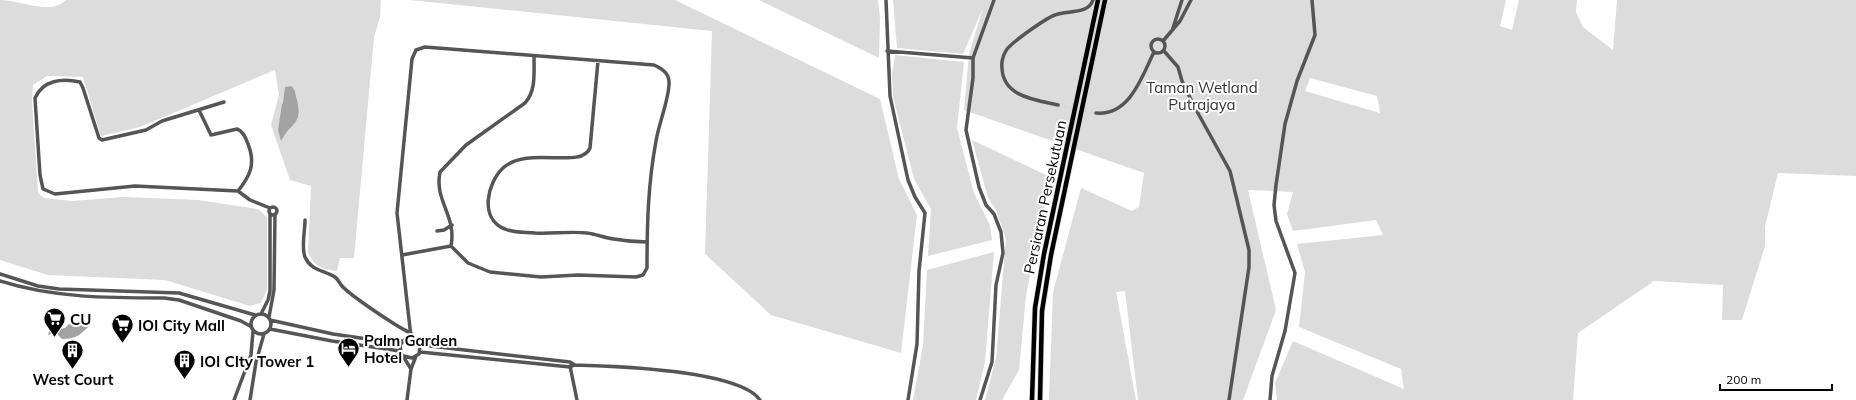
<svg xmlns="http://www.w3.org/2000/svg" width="1856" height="400" font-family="Mulish,sans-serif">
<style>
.green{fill:#dcdcdc;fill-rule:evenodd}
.water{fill:#a3a3a3}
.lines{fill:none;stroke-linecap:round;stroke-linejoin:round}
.minor-tunnel{stroke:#d9d9d9;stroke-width:3.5;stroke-dasharray:3.5 2;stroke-linecap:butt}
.major-casing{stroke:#dbdbdb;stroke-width:6}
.minor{stroke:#555;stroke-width:3.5}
.major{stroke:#000;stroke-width:4.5}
.labels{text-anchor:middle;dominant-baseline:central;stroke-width:4;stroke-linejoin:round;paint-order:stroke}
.park-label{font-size:15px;fill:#333;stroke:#fff}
.street-label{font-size:15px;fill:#000;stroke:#fff}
.poi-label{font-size:15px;font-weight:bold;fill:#000;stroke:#fff;text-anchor:start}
</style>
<rect width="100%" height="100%" fill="#fff"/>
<path class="green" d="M0,0C20,0 51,16 66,0H381L380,17L374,37L354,258H340L337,271C322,269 314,267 308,252L311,186L290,180L271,125L279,95L275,70L140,127L101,136L83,77L47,76L33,85L32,101L38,193L44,198L72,201L124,197L198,200L258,209L267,217V290L261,303L250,306L165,280L48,275L0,260Z
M410,0H675L880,99L899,179L917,215L901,353L771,315L705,254L712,31Z
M759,0H878L880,18L879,58Z
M893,0H1506L1500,26L1512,30L1519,0H1577L1576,12L1583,27L1613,50L1617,0H1856V176L1778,173L1765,227V246L1742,320H1722L1723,285L1654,281L1578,333L1573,400H1277L1275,383L1293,341L1404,389L1401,369L1299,327L1305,272L1297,244L1383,235L1376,220L1293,231L1287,214L1293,192L1248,190L1276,310L1243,400H1138L1125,291L1116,292L1136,400H1049L1053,292L1081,188L1132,211L1139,207L1144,173L964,110L969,54L983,8L963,54L897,48ZM1310,78L1377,96L1380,113L1305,91Z
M895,55L964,62L957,128L974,193L990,225L992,240L928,256L931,209L914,179L893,97L892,74Z
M972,140L1050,177L1026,296L1019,370L1002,400H985L996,358L1006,239L996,210L988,198Z
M994,252L985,362L976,400H913L923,345L927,270Z"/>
<path class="water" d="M291,86C296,90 295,94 297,100C303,125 291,122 281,141L278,130L282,104L283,103L285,87Z
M83,322L89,326C80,335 76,339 62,339L56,333L48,335L50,328L55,326L59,329L65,328L69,324L78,327Z"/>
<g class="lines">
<path class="minor-tunnel" d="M1058,105L1096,113"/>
<defs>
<path id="major" d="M1032,400L1035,308L1044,254L1098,0
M1040,400L1042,311L1051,255L1105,0"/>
</defs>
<use href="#major" class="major-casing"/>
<path class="minor" d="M886,0L890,96L908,180L915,197L925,213L919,271L917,344L908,400
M1173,28L1182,0
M1151 46a7 7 0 1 1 14 0a7 7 0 1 1-14 0Z
M1163,41L1180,21L1191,0
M887,51L973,58
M1164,51L1178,67L1182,81L1194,106L1230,171L1249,250V267L1229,400
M598,61L590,148C581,170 528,145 503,168C487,183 479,219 505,229C513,233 526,232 535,233C552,234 570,231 587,233C596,234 605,238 614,239C625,241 636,242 647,242
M224,102L162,121L146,130L102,140L99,138L83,88L80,82C62,78 43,80 35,98L40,175L43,189L55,194L135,186L238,191L250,200L270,208
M1058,105C1036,100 1003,97 1002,68C1001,61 1004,51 1010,46C1017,39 1046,18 1055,15C1067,10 1088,15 1093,0
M199,110L211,135L237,129C243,131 246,138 248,144C256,164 250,176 238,191
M1096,113C1130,116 1142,76 1154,52
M269 211a4 4 0 1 1 8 0a4 4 0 1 1-8 0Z
M305,220C305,232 301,247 305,257C311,271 324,270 335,277C339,280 339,283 342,286C351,296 400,329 411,333
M437,231L444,230L452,225
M451,246C457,216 434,201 440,172L466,145L525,103C536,91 534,73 534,57
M402,255L451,246
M0,274L38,286L59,289L179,293L255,315
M0,281C53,298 109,298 164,298L179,300L241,321L250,326
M251 324a10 10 0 1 1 20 0a10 10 0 1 1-20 0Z
M261,314L268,300L270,291V213
M269,317L274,290L275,214
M270,320L333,334L388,342L402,341
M270,329L332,341L400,351
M411,337L397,213L412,59L416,50L425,47L654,65C663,69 670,74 669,85C668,102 659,123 656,141C648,184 647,225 647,268L643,275L636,277L578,275L541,277L490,272L468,263L451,246
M419,343L430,346L570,362L575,365C612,366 739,370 760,400
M420,352L570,367L575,365
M404,356L412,358L419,354L420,346C418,339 413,336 406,338L400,345L401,353L411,369
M570,366L577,400
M234,400L251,355L253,331
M250,400L256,362L264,334
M407,400L411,369L416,356
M980,400L992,362L996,285L1003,253L1001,232L994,214L986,205L979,187L966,130L973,78V58L994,0
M1270,400L1272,376L1285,331L1295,273L1276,221L1274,205L1276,185L1285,124L1297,81L1315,35L1312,0"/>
<use href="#major" class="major"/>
</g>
<defs>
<symbol id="supermarket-pin" viewBox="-11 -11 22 30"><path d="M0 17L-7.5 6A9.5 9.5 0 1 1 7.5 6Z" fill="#000" stroke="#fff"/><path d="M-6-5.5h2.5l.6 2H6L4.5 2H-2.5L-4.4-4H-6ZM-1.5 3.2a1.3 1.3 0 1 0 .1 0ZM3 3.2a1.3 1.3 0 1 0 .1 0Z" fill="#fff"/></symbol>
<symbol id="hotel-pin" viewBox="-11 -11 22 30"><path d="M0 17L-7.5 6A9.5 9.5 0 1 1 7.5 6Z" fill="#000" stroke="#fff"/><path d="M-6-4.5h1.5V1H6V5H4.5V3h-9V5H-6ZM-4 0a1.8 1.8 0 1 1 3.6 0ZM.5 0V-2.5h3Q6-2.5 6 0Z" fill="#fff"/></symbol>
<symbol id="building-pin" viewBox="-11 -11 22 30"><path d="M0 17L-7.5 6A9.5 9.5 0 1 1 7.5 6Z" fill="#000" stroke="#fff"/><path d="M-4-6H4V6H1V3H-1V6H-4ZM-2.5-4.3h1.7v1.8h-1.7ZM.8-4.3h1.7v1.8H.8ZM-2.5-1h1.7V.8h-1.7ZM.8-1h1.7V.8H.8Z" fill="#fff"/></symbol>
</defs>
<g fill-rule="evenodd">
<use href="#supermarket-pin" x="42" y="306" width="25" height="34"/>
<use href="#supermarket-pin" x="110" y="312" width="25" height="34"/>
<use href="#hotel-pin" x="336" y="336" width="25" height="34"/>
<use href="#building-pin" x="60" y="338" width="25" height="34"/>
<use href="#building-pin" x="172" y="348" width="25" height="34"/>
</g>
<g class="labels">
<g class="park-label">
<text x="1202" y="87">Taman Wetland<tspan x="1202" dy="17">Putrajaya</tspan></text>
</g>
<g class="street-label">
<text transform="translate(1045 197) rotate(-78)">Persiaran Persekutuan</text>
</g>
<g class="poi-label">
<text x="70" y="319">CU</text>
<text x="138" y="325">IOI City Mall</text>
<text x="364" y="340">Palm Garden<tspan x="364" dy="17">Hotel</tspan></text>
<text x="200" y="361">IOI CIty Tower 1</text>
<text x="73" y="379" text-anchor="middle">West Court</text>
</g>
</g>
<path d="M1720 384v6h112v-6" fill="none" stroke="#000000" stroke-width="2"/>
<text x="1726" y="384" font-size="12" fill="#000000" stroke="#ffffff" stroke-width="3" paint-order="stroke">200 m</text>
</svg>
